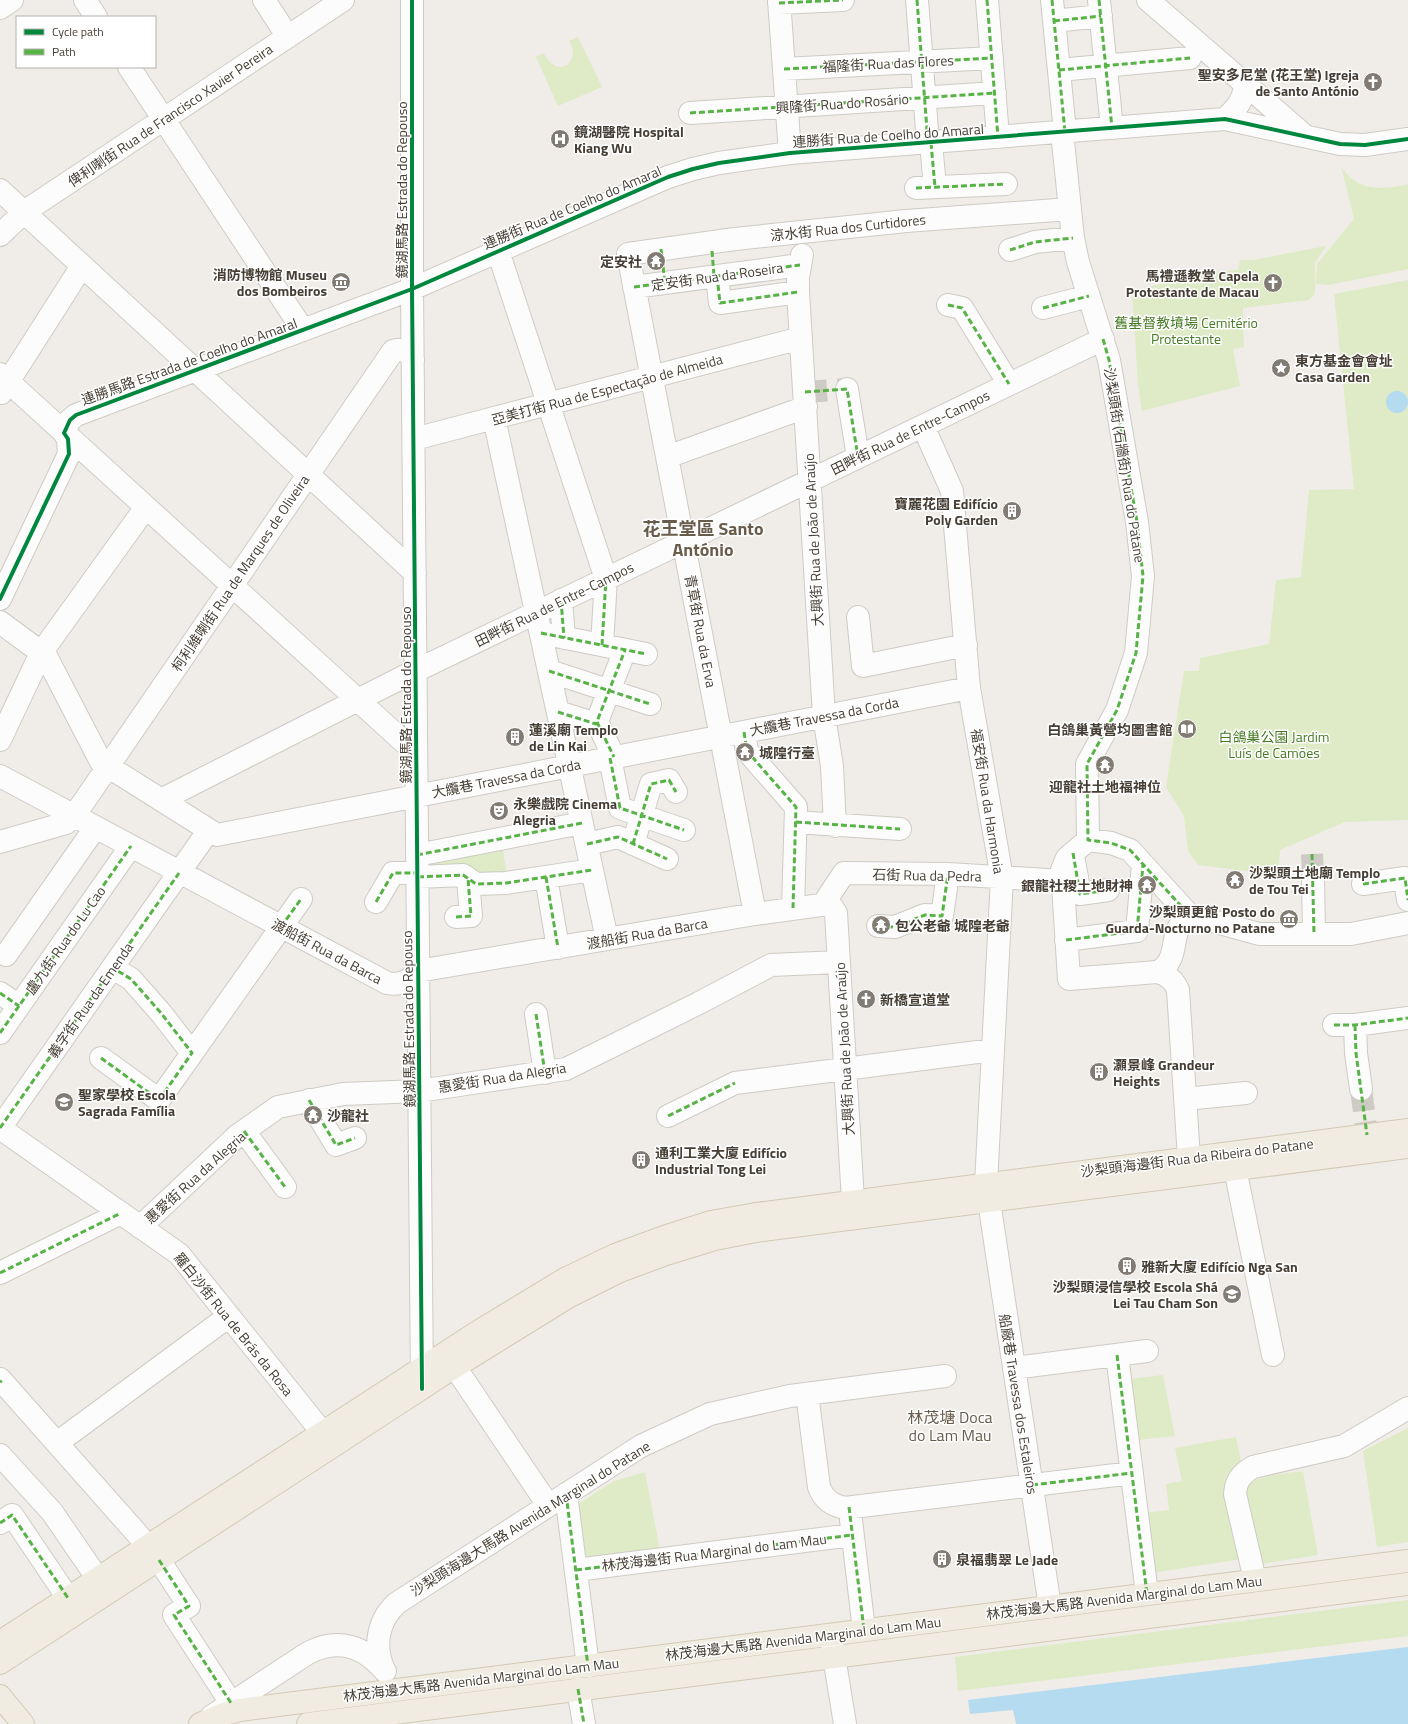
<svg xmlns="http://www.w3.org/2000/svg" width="1408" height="1724" font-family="'Titillium Web','Noto Sans SC',sans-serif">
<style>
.green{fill:#deebc6}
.water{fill:#b5dbf0}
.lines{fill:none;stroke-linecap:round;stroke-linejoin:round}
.minor-tunnel{stroke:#cecac4;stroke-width:22;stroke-dasharray:22 11;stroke-linecap:butt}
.minor-casing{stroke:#cecbc5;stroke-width:24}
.major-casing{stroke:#d3c9b4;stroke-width:24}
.minor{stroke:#fdfcfc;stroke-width:22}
.major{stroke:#f1ece2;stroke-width:22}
.quiet{stroke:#57b346;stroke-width:3;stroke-dasharray:6 3;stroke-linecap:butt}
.cycleway-casing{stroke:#fff;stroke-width:6}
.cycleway{stroke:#00873e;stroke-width:4}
.labels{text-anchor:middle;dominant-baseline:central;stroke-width:3;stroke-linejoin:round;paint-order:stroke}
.street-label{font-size:14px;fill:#463e34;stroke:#fff}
.poi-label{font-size:14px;font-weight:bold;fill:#463e34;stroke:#fff;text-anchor:start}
.park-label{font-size:14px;fill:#477a24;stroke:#fff}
.quarter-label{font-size:16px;fill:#695c4a;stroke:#fff}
.district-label{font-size:18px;font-weight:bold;fill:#695c4a;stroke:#fff}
</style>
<rect width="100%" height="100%" fill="#f0ede8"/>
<path class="green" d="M578,37L602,87L558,106L536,57L544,53C555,79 583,64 569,41Z
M1341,166C1344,170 1347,175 1351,178C1367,191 1390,189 1408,184V269L1329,285L1316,284L1317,264L1354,219Z
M1326,246L1315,263V291L1314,295L1309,300L1243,308L1244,347L1233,349L1240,386L1142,411L1138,385L1132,291L1210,272L1238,270L1240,260H1253Z
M1408,280V820L1345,822L1280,850L1278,875L1198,865L1188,851L1184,816L1166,787L1184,671H1199L1200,658L1269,644L1276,580L1301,577L1309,490L1354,489L1334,294Z
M501,842L508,878L421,874V857Z
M1163,1375L1175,1436L1138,1440L1129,1379Z
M1408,1428V1542L1377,1547L1363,1451Z
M1236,1437L1242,1466V1559L1152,1573L1143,1513L1169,1510L1166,1484L1182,1481L1175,1448Z
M1303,1471L1318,1555L1261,1564L1245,1490C1248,1475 1289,1473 1303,1471Z
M645,1472L660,1550L584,1563L575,1506L614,1481Z
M1408,1600V1636L958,1691L955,1657Z"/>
<path class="water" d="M1386 402a11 11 0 1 1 22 0a11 11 0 1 1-22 0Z
M1408,1647V1724H1016L1013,1710L970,1714L968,1700Z"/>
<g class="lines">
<path class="minor-tunnel" d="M805,392L847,389
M1312,854L1313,876
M1361,1089L1367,1135"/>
<defs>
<path id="minor" d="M85,0L96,17
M264,0L288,37
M412,0V289L422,1385
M779,0L790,153
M917,0L928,143
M987,0L998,137
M1052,0L1065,132
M1099,0L1112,128
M1148,0L1304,135
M779,3L843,0
M0,8L12,0
M1054,21L1101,16
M129,67L303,330
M784,69L992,58
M1059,70L1190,58
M690,113L995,93
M1225,119C1236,109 1244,100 1245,84
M1062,132L1073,238L1078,262L1109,360L1137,522L1143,576L1136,653L1117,710L1087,764L1088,840
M931,143L935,187
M916,188L1006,184
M0,190L415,573
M0,235L24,212L343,0
M1010,250L1035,242L1073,238
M498,251L606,579L602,645
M802,255L798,277V292L824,716L832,766L835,826
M717,276L720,303L798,292
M634,287L800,265
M948,305L962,308L1009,384
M1043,308L1089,296
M0,374L416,753
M847,389L858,457
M1,393L82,266
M494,418L607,939
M923,426L952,491L969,688L1002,878L986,1184
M414,439L801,338
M667,457L806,407
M0,599L69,454L68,439L64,433L70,420L76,415L412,289L668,177L693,169L719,163L790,153L1225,119L1340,144L1365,145L1408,139
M561,600L564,638
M858,617L863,666L966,645
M0,622L46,656L101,762L209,830L0,1128
M541,633L646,654
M549,671L650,704
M558,712L596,724L625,650
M597,722L614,757
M744,732L747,751L796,807L793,908
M0,740L41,653L146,507
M610,758L620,808L684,830
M0,776L387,983C401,986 409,981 418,971L755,914L828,904L831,906L836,913L853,1201
M161,800L403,677L1103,339
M796,822L900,829
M209,830L217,835L969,688
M0,842L66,823L74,816L393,351C402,348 409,351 413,360
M587,844L618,837L667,859
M633,844L651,784L669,780L676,792
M417,855L582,823
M1074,861L1080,894L1108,890
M1313,876L1314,934
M418,877L463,875L476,884L506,883L592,870
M546,877L558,948
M1363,884L1405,878L1408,900
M376,902L393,873H418
M824,903L844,873L948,874L1063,881
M755,914L628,254L735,239L906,221L1070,209
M456,917L471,916L468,879
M1191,917L1130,850L1111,843L1088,840L1067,858L1062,870L1069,979L1157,972C1186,959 1162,919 1198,917L1259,934H1351L1408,923
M878,926L895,927L925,915L942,916L948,874
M1066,940L1137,931L1143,865
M6,955L95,828
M113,968L131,979L161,1013L192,1053
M1157,972C1168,975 1174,980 1178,990L1189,1158
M0,993L19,1006
M536,1014L545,1073
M1334,1025H1355L1408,1018
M1355,1025L1356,1053L1361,1089
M0,1033L131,846
M101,1058L159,1100L301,899
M1185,1099L1246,1093
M309,1100L336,1145L355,1138
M668,1116L735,1083L993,1050
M0,1128L179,1254L322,1432
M244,1131L285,1187
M1235,1169L1273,1355
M989,1201L1050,1607
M140,1227L237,1136L278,1107L343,1094L419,1091L566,1069L699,1003L771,965L839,962
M0,1273L121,1213
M1117,1355L1147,1594
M437,1368L455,1367L548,1505
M1014,1368L1147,1351
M0,1379L148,1546
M807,1394L819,1487C824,1500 832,1505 845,1508L1132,1473
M57,1443L229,1316
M0,1455L52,1512L98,1579
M566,1494L588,1666
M851,1520L864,1630
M0,1523L12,1515L68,1598
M159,1560L189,1606L174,1615L231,1703
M576,1570L852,1535
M1255,1580L1235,1494C1236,1481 1241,1474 1253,1467L1344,1446L1408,1408
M831,1638L845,1724
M384,1670C373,1646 378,1620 397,1603L641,1446L710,1414L790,1396L945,1376
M578,1689L584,1724
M212,1716L308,1653C338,1637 364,1646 385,1671"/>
<path id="major" d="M0,1642L476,1333L565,1279L615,1255L664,1237L711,1222L756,1214L1408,1130
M0,1663L442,1375L568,1297L620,1271L666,1254L715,1239L756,1231L1408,1147
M0,1696L23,1724
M200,1724L221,1715L240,1710L1408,1561
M308,1724L1408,1584"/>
</defs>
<use href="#minor" class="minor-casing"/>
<use href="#major" class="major-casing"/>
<use href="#minor" class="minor"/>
<use href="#major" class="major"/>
<path class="quiet" d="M917,0L928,143
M987,0L998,137
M1052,0L1065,132
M1099,0L1112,128
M779,3L843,0
M1054,21L1101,16
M784,69L992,58
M1059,70L1190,58
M690,113L995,93
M931,143L935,187
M916,188L1006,184
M661,249L665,283
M1010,250L1035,242L1073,238
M712,251L714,276
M717,276L720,303L798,292
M634,287L800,265
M948,305L962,308L1009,384
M1043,308L1089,296
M1103,339L1109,360L1137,522L1143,576L1136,653L1117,710L1087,764L1088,840L1111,843L1130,850L1191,917
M805,392L847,389L858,457
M561,600L564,638
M541,633L646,654
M602,645L606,579
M549,671L650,704
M558,712L596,724L625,650
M597,722L614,757
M744,732L747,751L796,807L793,908
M610,758L620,808L684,830
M796,822L900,829
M587,844L618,837L667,859
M633,844L651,784L669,780L676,792
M1073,853L1080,894L1108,890
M1312,854L1314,934
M417,855L582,823
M418,877L463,875L476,884L506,883L592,870
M546,877L558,948
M1363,884L1405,878L1408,900
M376,902L393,873H418
M456,917L471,916L468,879
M878,926L895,927L925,915L942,916L948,874
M281,927L301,899
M1066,940L1137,931L1143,865
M0,993L19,1006
M536,1014L545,1073
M1334,1025H1355L1408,1018
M1355,1025L1356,1053L1367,1135
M0,1033L131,846
M101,1058L159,1100L192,1053L161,1013L131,979L113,968
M309,1100L336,1145L355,1138
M668,1116L735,1083
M0,1128L179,873
M244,1131L285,1187
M0,1273L121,1213
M1117,1355L1147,1594
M0,1382L2,1381
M1032,1485L1132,1473
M566,1494L588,1666
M849,1507L864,1630
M0,1523L12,1515L68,1598
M159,1560L189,1606L174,1615L231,1703
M576,1570L852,1535
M578,1689L584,1724"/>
<defs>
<path id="cycleway" d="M412,0V289L422,1389
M0,599L69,454L68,439L64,433L70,420L76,415L412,289L668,177L693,169L719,163L790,153L1225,119L1340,144L1365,145L1408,139"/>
</defs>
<use href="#cycleway" class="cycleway-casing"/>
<use href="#cycleway" class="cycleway"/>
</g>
<defs>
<symbol id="church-disc" viewBox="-11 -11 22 22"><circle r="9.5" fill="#827b73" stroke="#fff"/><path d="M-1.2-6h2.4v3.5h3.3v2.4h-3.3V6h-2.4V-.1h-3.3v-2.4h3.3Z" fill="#fff"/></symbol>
<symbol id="hospital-disc" viewBox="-11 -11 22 22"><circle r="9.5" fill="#827b73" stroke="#fff"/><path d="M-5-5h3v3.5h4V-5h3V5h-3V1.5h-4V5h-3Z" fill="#fff"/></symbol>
<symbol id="temple-disc" viewBox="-11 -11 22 22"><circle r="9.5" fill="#827b73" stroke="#fff"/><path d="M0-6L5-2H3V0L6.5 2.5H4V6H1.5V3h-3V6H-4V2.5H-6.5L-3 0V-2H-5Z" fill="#fff"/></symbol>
<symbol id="museum-disc" viewBox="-11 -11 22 22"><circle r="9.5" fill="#827b73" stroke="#fff"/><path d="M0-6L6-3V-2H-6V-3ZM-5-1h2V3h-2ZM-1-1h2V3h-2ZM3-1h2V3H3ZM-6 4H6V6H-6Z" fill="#fff"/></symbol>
<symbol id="sight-disc" viewBox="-11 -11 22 22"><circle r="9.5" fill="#827b73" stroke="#fff"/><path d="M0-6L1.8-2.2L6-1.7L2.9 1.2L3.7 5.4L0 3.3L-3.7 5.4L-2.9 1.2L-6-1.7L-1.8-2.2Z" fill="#fff"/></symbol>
<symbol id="building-disc" viewBox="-11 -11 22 22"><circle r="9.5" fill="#827b73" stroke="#fff"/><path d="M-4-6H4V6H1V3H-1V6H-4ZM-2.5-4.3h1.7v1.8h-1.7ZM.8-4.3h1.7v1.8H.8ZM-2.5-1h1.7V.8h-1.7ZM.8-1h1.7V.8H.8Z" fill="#fff"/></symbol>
<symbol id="library-disc" viewBox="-11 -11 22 22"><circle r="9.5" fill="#827b73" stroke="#fff"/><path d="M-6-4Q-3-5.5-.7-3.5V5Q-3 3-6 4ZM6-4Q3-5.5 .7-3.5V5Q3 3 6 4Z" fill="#fff"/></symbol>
<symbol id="theatre-disc" viewBox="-11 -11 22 22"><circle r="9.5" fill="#827b73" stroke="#fff"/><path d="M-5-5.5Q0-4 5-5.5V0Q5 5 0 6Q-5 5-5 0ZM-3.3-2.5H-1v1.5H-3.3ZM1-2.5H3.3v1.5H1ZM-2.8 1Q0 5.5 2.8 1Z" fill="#fff"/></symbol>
<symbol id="school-disc" viewBox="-11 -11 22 22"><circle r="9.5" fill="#827b73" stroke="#fff"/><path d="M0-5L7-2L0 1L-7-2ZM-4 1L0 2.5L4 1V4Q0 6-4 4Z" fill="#fff"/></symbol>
</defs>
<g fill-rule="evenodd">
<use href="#church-disc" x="1362" y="71" width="22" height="22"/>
<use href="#hospital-disc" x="549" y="128" width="22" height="22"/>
<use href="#temple-disc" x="645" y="250" width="22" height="22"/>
<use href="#museum-disc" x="330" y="271" width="22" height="22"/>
<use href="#church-disc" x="1262" y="272" width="22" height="22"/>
<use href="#sight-disc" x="1270" y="357" width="22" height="22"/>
<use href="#building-disc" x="1001" y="500" width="22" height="22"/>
<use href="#library-disc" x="1176" y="718" width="22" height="22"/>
<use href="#building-disc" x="504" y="726" width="22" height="22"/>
<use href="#temple-disc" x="734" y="741" width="22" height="22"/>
<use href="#temple-disc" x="1094" y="754" width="22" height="22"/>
<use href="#theatre-disc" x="488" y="800" width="22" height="22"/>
<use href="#temple-disc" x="1224" y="869" width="22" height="22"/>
<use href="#temple-disc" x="1136" y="874" width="22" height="22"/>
<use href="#museum-disc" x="1278" y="908" width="22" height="22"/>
<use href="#temple-disc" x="870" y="914" width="22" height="22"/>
<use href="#church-disc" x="855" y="988" width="22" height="22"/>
<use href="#building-disc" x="1088" y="1061" width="22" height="22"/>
<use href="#school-disc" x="53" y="1091" width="22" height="22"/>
<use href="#temple-disc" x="302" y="1104" width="22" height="22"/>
<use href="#building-disc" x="630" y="1149" width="22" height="22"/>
<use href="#building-disc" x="1116" y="1255" width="22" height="22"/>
<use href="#school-disc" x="1221" y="1283" width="22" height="22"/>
<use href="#building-disc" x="931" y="1548" width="22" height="22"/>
</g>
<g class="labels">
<g class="street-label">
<text transform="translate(888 63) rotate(-3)">福隆街 Rua das Flores</text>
<text transform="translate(842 103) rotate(-4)">興隆街 Rua do Rosário</text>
<text transform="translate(170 115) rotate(-34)">俾利喇街 Rua de Francisco Xavier Pereira</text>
<text transform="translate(888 135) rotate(-4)">連勝街 Rua de Coelho do Amaral</text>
<text transform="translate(401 190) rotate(-90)">鏡湖馬路 Estrada do Repouso</text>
<text transform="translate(572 207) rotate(-23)">連勝街 Rua de Coelho do Amaral</text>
<text transform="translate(848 227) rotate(-6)">涼水街 Rua dos Curtidores</text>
<text transform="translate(717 276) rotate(-8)">定安街 Rua da Roseira</text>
<text transform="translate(189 361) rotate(-20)">連勝馬路 Estrada de Coelho do Amaral</text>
<text transform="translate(607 389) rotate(-15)">亞美打街 Rua de Espectação de Almeida</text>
<text transform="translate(910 432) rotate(-26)">田畔街 Rua de Entre-Campos</text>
<text transform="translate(1125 465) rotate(81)">沙梨頭街 (石牆街) Rua do Patane</text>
<text transform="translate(813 540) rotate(-93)">大興街 Rua de João de Araújo</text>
<text transform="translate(240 573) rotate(-56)">柯利維喇街 Rua de Marques de Oliveira</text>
<text transform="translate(554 604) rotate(-26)">田畔街 Rua de Entre-Campos</text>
<text transform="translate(701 631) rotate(79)">青草街 Rua da Erva</text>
<text transform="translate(405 695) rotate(-90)">鏡湖馬路 Estrada do Repouso</text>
<text transform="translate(824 716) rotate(-11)">大纜巷 Travessa da Corda</text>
<text transform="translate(506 778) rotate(-11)">大纜巷 Travessa da Corda</text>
<text transform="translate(988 801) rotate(81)">福安街 Rua da Harmonia</text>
<text transform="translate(927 875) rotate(1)">石街 Rua da Pedra</text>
<text transform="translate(647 933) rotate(-10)">渡船街 Rua da Barca</text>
<text transform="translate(65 940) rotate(-55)">盧九街 Rua do Lu Cao</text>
<text transform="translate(327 951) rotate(28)">渡船街 Rua da Barca</text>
<text transform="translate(90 1000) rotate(-55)">義字街 Rua da Emenda</text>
<text transform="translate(408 1019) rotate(-91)">鏡湖馬路 Estrada do Repouso</text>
<text transform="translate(844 1049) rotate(-93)">大興街 Rua de João de Araújo</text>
<text transform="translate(502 1077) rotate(-9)">惠愛街 Rua da Alegria</text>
<text transform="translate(1197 1157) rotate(-7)">沙梨頭海邊街 Rua da Ribeira do Patane</text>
<text transform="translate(195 1177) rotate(-42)">惠愛街 Rua da Alegria</text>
<text transform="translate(234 1324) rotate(51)">羅白沙街 Rua de Brás da Rosa</text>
<text transform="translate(1019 1404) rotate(81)">船廠巷 Travessa dos Estaleiros</text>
<text transform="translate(530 1518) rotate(-32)">沙梨頭海邊大馬路 Avenida Marginal do Patane</text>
<text transform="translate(714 1552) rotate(-7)">林茂海邊街 Rua Marginal do Lam Mau</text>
<text transform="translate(1124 1597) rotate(-7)">林茂海邊大馬路 Avenida Marginal do Lam Mau</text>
<text transform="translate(803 1638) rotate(-7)">林茂海邊大馬路 Avenida Marginal do Lam Mau</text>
<text transform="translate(481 1679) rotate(-7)">林茂海邊大馬路 Avenida Marginal do Lam Mau</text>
</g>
<g class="poi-label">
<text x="1359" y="74" text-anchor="end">聖安多尼堂 (花王堂) Igreja<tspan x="1359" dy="16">de Santo António</tspan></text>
<text x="574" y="131">鏡湖醫院 Hospital<tspan x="574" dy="16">Kiang Wu</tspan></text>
<text x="642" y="261" text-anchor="end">定安社</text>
<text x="327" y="274" text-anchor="end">消防博物館 Museu<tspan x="327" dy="16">dos Bombeiros</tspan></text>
<text x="1259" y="275" text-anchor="end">馬禮遜教堂 Capela<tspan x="1259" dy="16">Protestante de Macau</tspan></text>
<text x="1295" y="360">東方基金會會址<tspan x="1295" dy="16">Casa Garden</tspan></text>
<text x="998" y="503" text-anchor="end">寶麗花園 Edifício<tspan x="998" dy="16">Poly Garden</tspan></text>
<text x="529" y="729">蓮溪廟 Templo<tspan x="529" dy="16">de Lin Kai</tspan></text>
<text x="1173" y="729" text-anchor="end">白鴿巢黃營均圖書館</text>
<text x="759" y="752">城隍行臺</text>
<text x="1105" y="786" text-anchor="middle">迎龍社土地福神位</text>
<text x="513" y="803">永樂戲院 Cinema<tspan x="513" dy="16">Alegria</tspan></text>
<text x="1249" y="872">沙梨頭土地廟 Templo<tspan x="1249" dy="16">de Tou Tei</tspan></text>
<text x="1133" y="885" text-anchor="end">銀龍社稷土地財神</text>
<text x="1275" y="911" text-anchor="end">沙梨頭更館 Posto do<tspan x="1275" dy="16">Guarda-Nocturno no Patane</tspan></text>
<text x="895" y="925">包公老爺 城隍老爺</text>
<text x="880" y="999">新橋宣道堂</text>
<text x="1113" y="1064">灝景峰 Grandeur<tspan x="1113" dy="16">Heights</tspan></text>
<text x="78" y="1094">聖家學校 Escola<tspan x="78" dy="16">Sagrada Família</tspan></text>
<text x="327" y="1115">沙龍社</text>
<text x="655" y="1152">通利工業大廈 Edifício<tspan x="655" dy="16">Industrial Tong Lei</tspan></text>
<text x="1141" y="1266">雅新大廈 Edifício Nga San</text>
<text x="1218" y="1286" text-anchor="end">沙梨頭浸信學校 Escola Shá<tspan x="1218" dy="16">Lei Tau Cham Son</tspan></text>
<text x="956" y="1559">泉福翡翠 Le Jade</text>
</g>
<g class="park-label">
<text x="1186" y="322">舊基督教墳場 Cemitério<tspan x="1186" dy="16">Protestante</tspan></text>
<text x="1274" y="736">白鴿巢公園 Jardim<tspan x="1274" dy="16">Luís de Camões</tspan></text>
</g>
<g class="quarter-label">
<text x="950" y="1417">林茂塘 Doca<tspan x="950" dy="18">do Lam Mau</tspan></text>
</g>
<g class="district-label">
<text x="703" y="528">花王堂區 Santo<tspan x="703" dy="21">António</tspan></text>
</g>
</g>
<rect x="16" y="16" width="140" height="52" fill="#ffffff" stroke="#b5b2ae"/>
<rect x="24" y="29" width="20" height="6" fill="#00873e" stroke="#b5b2ae"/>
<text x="52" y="36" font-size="12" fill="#463e34">Cycle path</text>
<rect x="24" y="49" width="20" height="6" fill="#57b346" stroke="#b5b2ae"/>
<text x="52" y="56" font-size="12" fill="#463e34">Path</text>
</svg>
